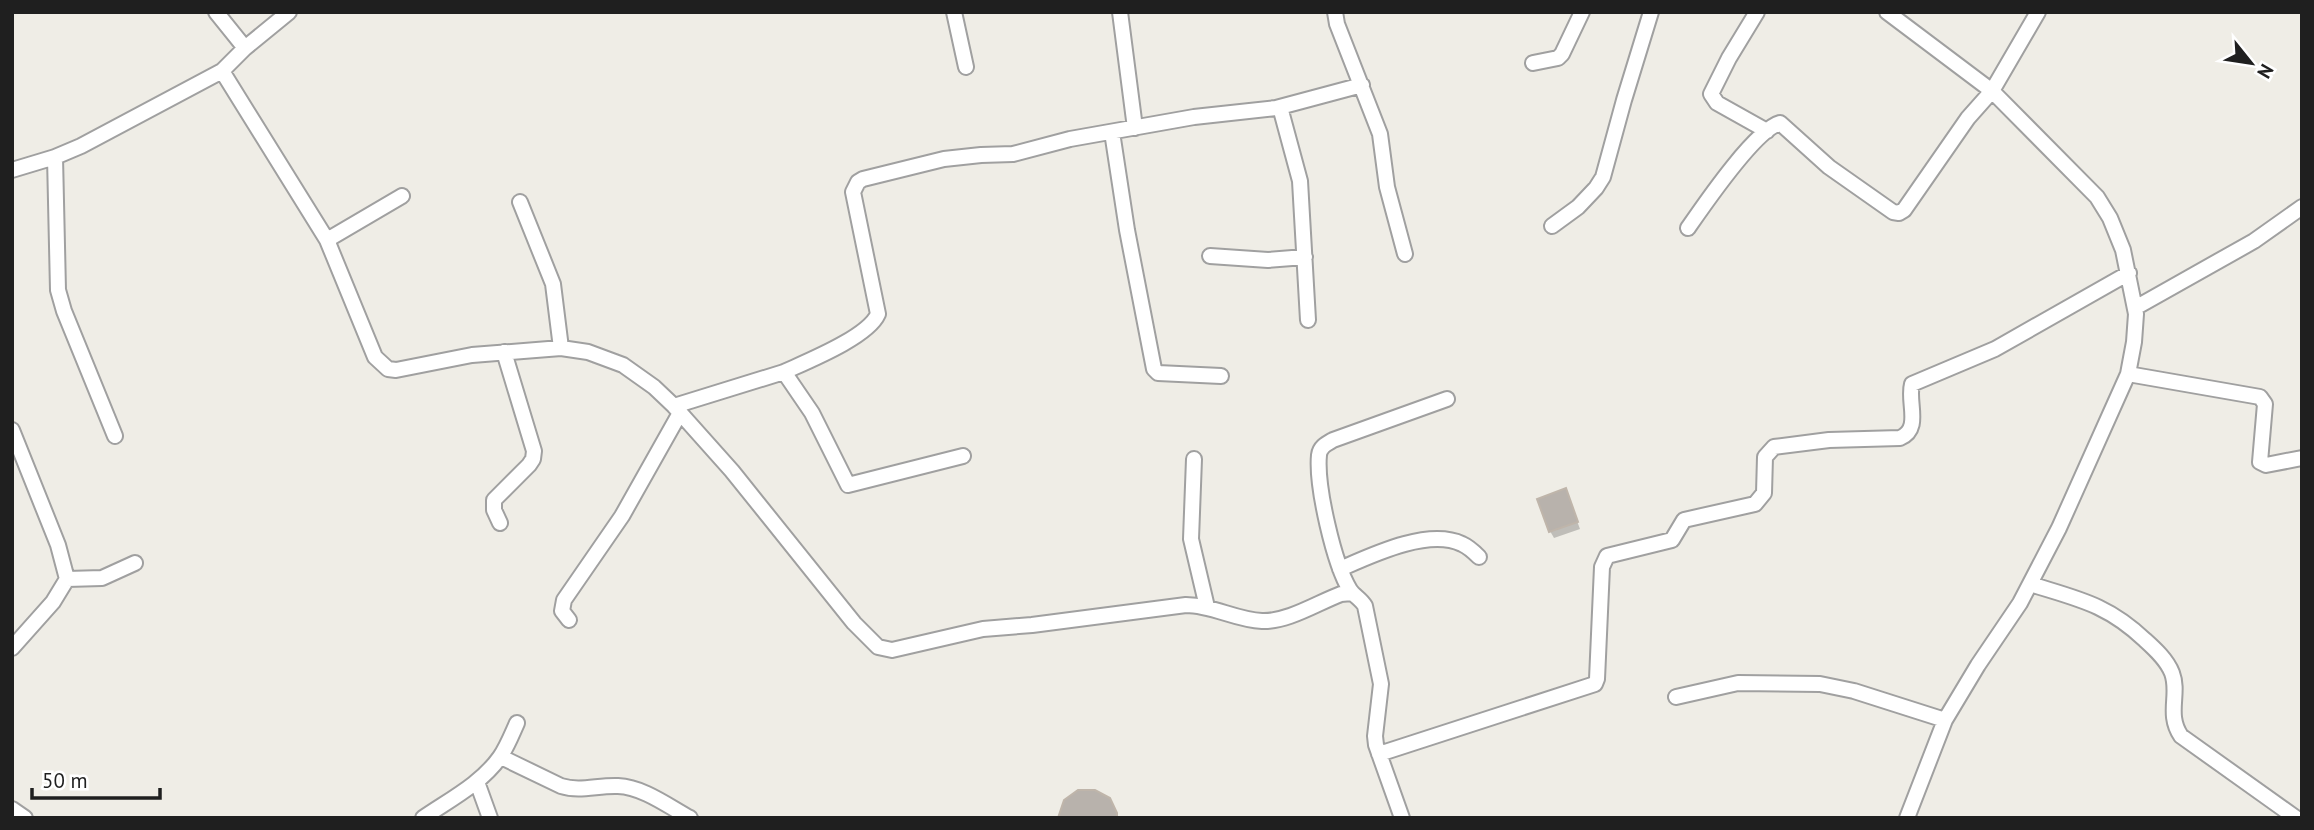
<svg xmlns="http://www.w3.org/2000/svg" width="2314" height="830" font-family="'PT Sans',sans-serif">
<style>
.shadow{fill:#0003}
.building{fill:#b8b2ac;stroke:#bfb5aa;stroke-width:2}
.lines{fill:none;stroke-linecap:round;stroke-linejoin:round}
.minor-casing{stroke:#a0a0a0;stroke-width:18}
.minor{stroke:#fff;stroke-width:14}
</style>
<rect width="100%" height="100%" fill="#efede6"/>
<path class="shadow" d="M1566,491L1580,529L1554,538L1550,531Z"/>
<path class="building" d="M1566,488L1578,522L1549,532L1537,499Z
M1078,790H1095L1110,798L1117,813V818H1058L1064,800Z"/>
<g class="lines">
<defs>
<path id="minor" d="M216,12L245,48
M954,12L966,67
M1120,12L1135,128
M1335,12L1337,24L1380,134L1387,187L1405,254
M1757,12L1729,58L1711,94L1717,103L1767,131
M1887,12L1992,91L2097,197L2110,218L2123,250L2136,314L2134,342L2128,374L2059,528L2020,603L1978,665L1945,720L1907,818
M1533,63L1558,58L1562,54L1582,12
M222,71L327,240L375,357L388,369L396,370L472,355L561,348L588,352L623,365L654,387L674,406L732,471L854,623L878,647L892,650L983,629L1032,625L1186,605C1212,605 1236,620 1262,621C1288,622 1317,603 1341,594L1352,593
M1280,107L1300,181L1308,320
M1112,132L1127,230L1154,369L1158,373L1221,376
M55,157L58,290L64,311L115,436
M12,170L55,157L81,146L222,71L245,48L289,12
M520,202L553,284L561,348
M1552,226L1578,207L1596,188L1603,177L1624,100L1651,12
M1688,228C1704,205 1755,130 1780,123L1829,167L1893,212L1899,213L1904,210L1968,118L1992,91L2038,12
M327,240L402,196
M1210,256L1268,260L1305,257
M2135,308L2254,241L2302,207
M784,372C808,361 868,337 878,314L853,192L858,182L863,179L944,159L981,155L1013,154L1070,139L1194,117L1276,108L1362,85
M2128,374L2260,397L2265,404L2260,462L2266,465L2302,458
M674,406L784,372L812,413L848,485L963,456
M12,430L58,545L67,579L53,602L12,648
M1194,459L1191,539L1207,607
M500,523L494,510V500L529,465L533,459L534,451L504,352
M1340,569C1372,555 1428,528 1462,544C1469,547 1474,552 1479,557
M67,579L102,578L135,563
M2030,584C2078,599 2107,604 2145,640C2155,649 2167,660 2172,673C2180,694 2166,714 2181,736L2296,818
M569,620L562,611L564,600L622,516L680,413
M1676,697L1738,683L1820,684L1854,691L1945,720
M1379,754L1595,684L1597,679L1602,567L1607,556L1672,540L1684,520L1755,504L1764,493L1765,457L1774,447L1829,440L1900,438C1922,429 1907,402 1912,384L1995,349L2129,273
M501,757L561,786C580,792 598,785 618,786C643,787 668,806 690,818
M477,782L490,818
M12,809L25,818
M423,818C449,800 481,784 500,757C507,747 512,734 517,723
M1402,818L1376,745L1375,736L1381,684L1365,606C1361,599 1354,596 1350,590C1334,564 1316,486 1319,455C1320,447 1326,444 1333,440L1447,399"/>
</defs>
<use href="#minor" class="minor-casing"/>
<use href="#minor" class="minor"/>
</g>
<rect width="2314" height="830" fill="none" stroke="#1f1f1f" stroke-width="28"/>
<g transform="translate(2251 63) rotate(120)" stroke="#ffffff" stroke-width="5" paint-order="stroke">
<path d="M0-5L12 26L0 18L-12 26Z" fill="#1f1f1f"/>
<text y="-10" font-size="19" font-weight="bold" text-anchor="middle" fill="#1f1f1f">N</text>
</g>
<path d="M32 788v10h128v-10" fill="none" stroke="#1f1f1f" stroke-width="3.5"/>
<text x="42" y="788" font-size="21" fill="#1f1f1f" stroke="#ffffff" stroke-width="5" paint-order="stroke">50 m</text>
</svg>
